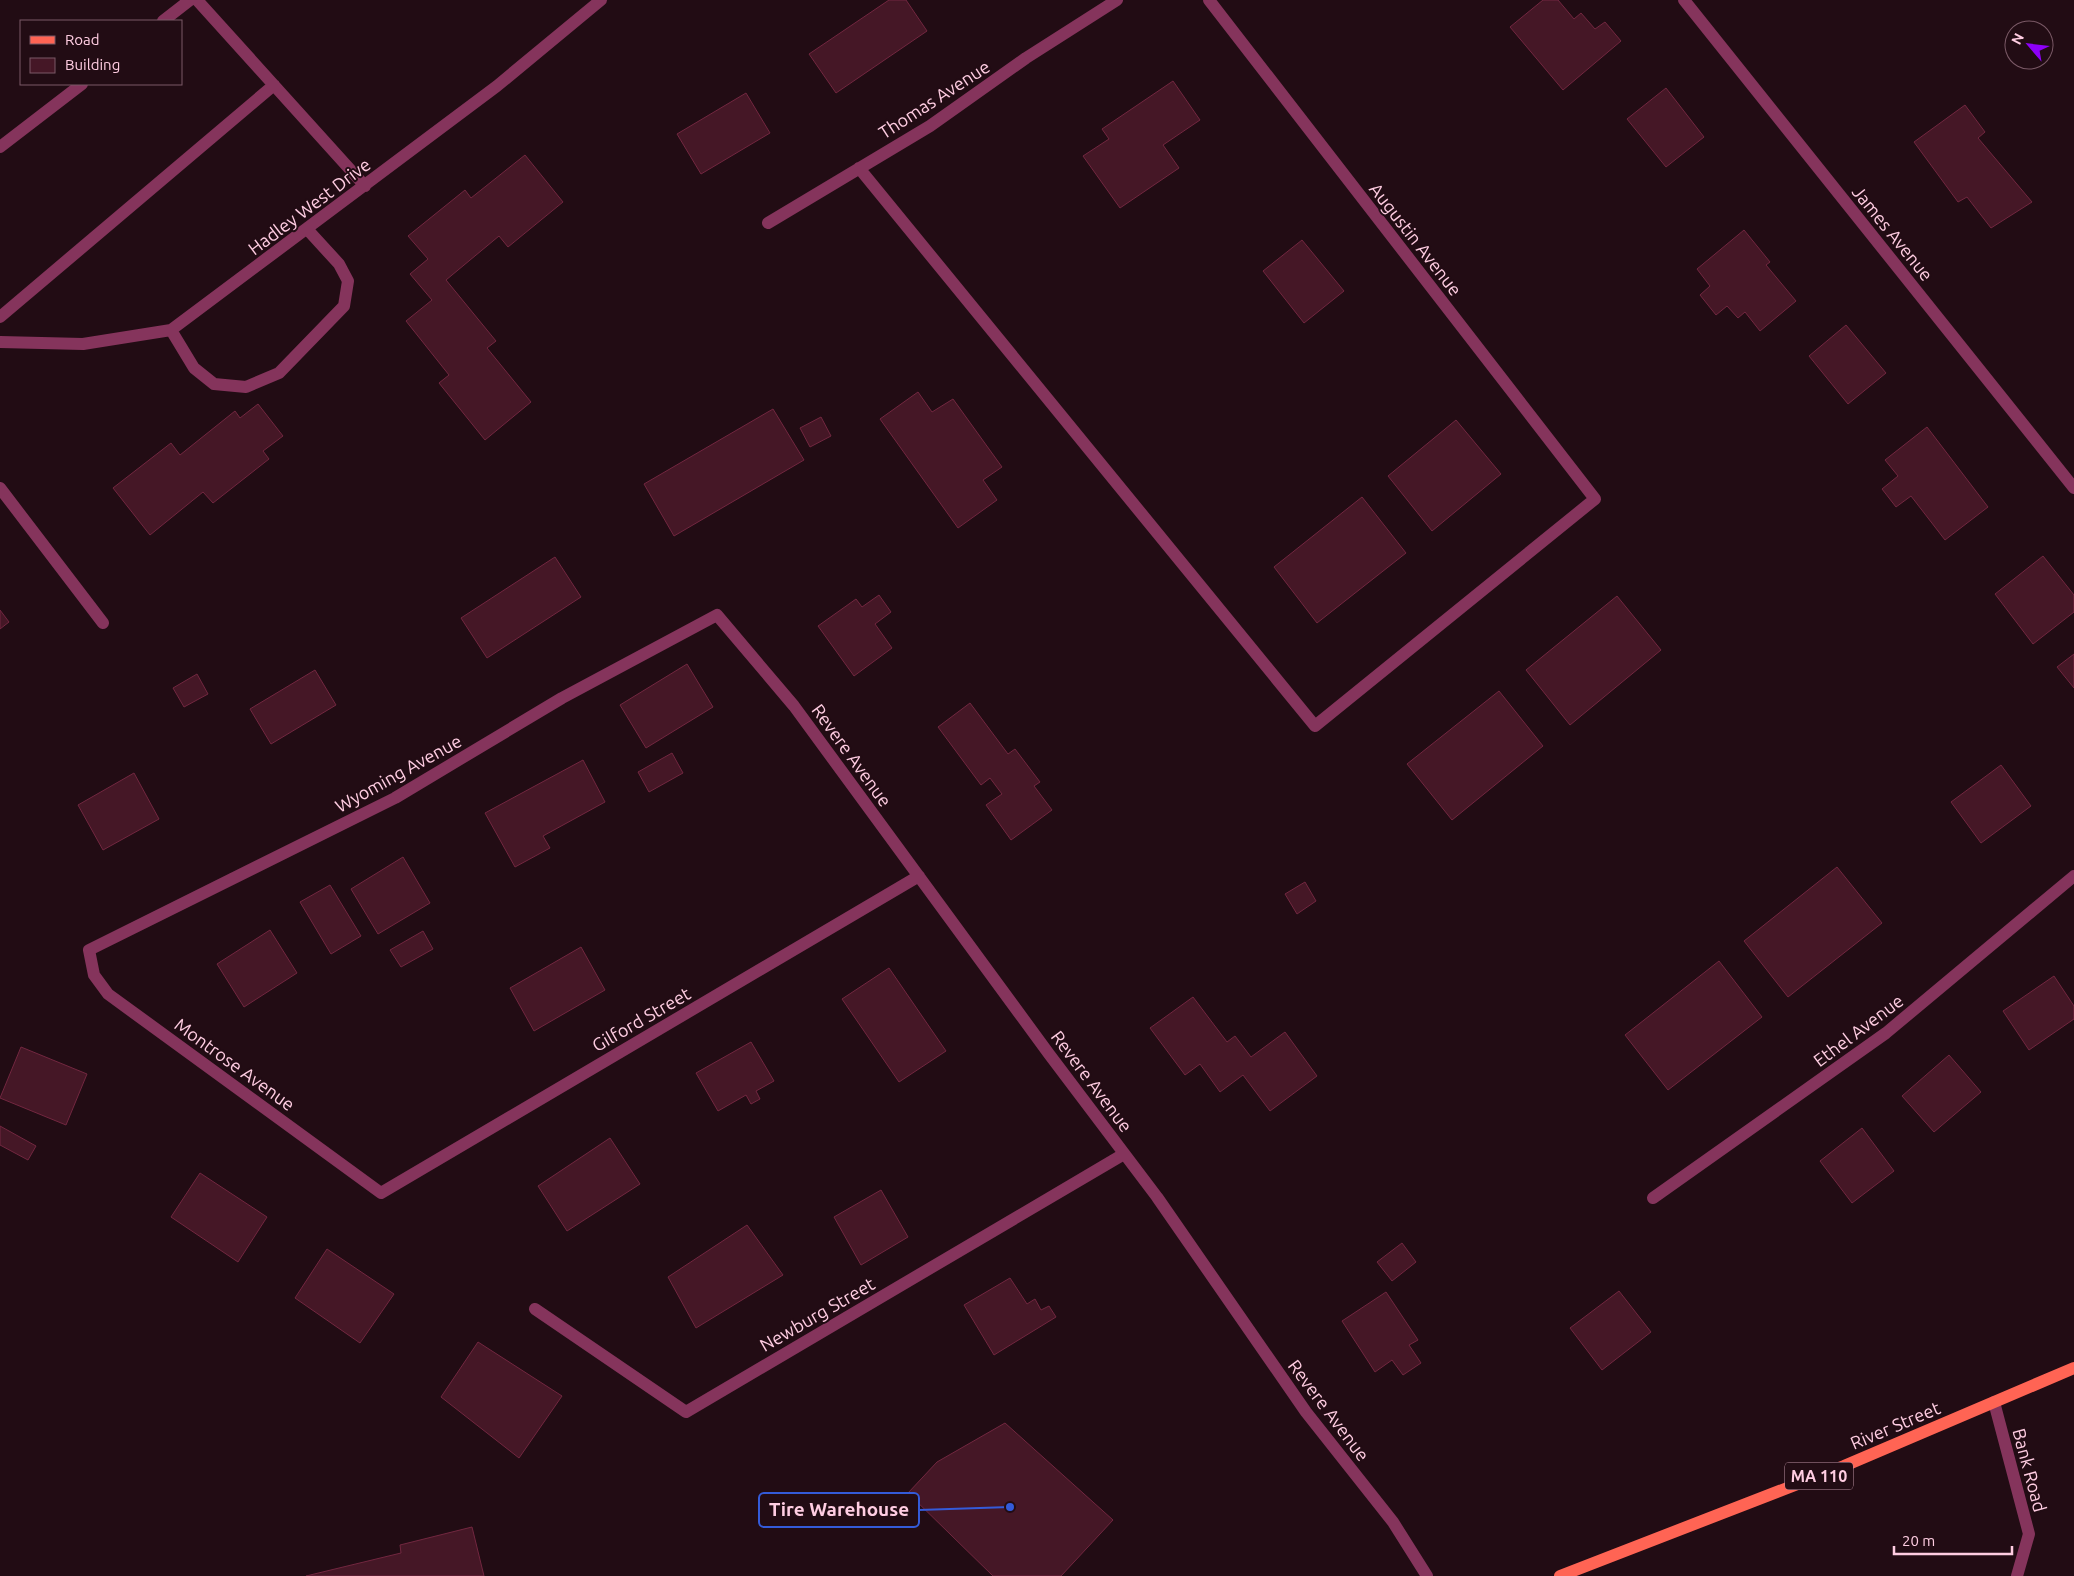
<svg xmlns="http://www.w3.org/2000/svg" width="2074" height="1576" font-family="Ubuntu,sans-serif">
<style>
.building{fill:#451726;stroke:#722740}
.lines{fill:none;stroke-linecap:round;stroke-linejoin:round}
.minor{stroke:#85345c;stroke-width:12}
.major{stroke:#ff6454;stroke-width:12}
.labels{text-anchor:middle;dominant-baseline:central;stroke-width:4;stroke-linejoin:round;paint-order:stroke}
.shield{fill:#220c14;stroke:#bd93a4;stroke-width:1}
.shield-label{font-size:16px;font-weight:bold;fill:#ffcde2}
.street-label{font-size:18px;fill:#ffcde2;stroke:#220c14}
.leader{fill:none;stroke:#345bd9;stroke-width:2}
.callout-dot{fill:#345bd9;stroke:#220c14;stroke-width:2}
.callout{fill:#220c14;stroke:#345bd9;stroke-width:2}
.callout-label{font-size:19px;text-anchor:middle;font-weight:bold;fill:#ffcde2}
</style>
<rect width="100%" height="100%" fill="#220c14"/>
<path class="building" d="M889,0H906L927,31L836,93L809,54Z
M1543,0H1558L1574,19L1581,13L1595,29L1605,22L1621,41L1563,90L1510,27Z
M1173,81L1200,120L1163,145L1179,168L1120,208L1083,156L1109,139L1102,129Z
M1666,88L1704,137L1666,167L1627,119Z
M746,93L770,133L701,174L677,134Z
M1965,105L1985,132L1978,138L2032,202L1991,228L1967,197L1958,202L1914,142Z
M525,155L563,202L508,247L499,236L446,280L496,341L487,348L531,402L485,440L439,383L449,375L406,321L432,300L410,274L428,259L408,236L465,190L471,198Z
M1744,230L1770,262L1766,265L1796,301L1760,331L1745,312L1738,318L1727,306L1716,315L1700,295L1710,286L1697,269Z
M1302,240L1344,291L1304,323L1263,271Z
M1846,325L1886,373L1848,404L1809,356Z
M918,392L932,412L953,399L1002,467L983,480L997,500L958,528L880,419Z
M258,404L283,436L263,451L269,459L213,503L203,492L150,535L113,488L171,443L180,455L235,411L240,418Z
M773,409L804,460L674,536L644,484Z
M821,417L831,436L810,447L800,428Z
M1456,420L1501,474L1432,531L1388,476Z
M1927,427L1988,507L1945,540L1911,496L1896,507L1882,489L1898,476L1885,460Z
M1362,497L1406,553L1317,623L1274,567Z
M2043,556L2074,595V612L2033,644L1995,594Z
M555,557L581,597L487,658L461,618Z
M879,595L891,612L875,624L892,648L854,676L818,626L856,599L862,607Z
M1617,596L1661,650L1570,725L1526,670Z
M0,610L9,622L0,629Z
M2074,654V688L2057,667Z
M687,664L713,707L646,748L620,705Z
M315,670L336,705L271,744L250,709Z
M197,674L208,694L184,707L173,688Z
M1499,691L1543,746L1452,820L1407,764Z
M970,703L1008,754L1015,749L1040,782L1034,786L1052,810L1011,840L986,805L1002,794L990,778L981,785L938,727Z
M672,753L683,773L649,792L638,772Z
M583,760L605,802L543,836L550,848L515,867L485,813Z
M2001,765L2031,806L1981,843L1951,802Z
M134,773L159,819L103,850L78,805Z
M403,857L430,903L378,934L351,889Z
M1837,867L1882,923L1788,997L1744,941Z
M1305,882L1316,901L1297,914L1285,894Z
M330,885L361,936L331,954L300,902Z
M270,930L297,973L244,1007L217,964Z
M423,931L433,949L401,967L390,950Z
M581,947L605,990L534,1031L510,988Z
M1719,961L1762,1017L1668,1090L1625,1035Z
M889,968L946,1051L899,1082L842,999Z
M2054,976L2074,1006V1019L2029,1050L2003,1011Z
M1193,997L1227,1042L1235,1036L1251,1057L1285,1032L1317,1076L1270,1111L1243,1075L1220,1092L1200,1064L1185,1075L1150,1028Z
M751,1042L774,1081L756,1091L760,1099L751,1104L746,1095L718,1111L696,1073Z
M21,1047L87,1074L66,1125L0,1098Z
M1949,1055L1981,1092L1934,1132L1902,1096Z
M0,1126L36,1146L28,1160L0,1145Z
M1862,1128L1894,1171L1852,1203L1820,1161Z
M610,1138L640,1184L567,1231L538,1186Z
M200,1173L267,1217L238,1262L171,1217Z
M881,1190L908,1237L861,1265L834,1217Z
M747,1225L783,1275L696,1328L668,1277Z
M1402,1243L1416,1262L1392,1281L1377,1262Z
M327,1249L394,1294L360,1343L295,1298Z
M1010,1278L1027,1304L1035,1299L1041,1310L1049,1306L1056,1317L994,1355L964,1305Z
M1619,1291L1651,1332L1602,1370L1570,1328Z
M1386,1292L1418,1340L1409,1345L1421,1363L1403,1375L1392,1360L1375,1372L1342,1321Z
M478,1342L562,1396L519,1458L441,1397Z
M1005,1423L1113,1520L1061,1576H993L908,1493L937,1462Z
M472,1527L484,1576H306L401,1553L400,1545Z"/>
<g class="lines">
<path class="minor" d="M197,0L365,186
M1684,0L2074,488
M163,21L190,0
M0,147L82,84
M859,168L1315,726L1595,499L1209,0
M768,223L930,126L1026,58L1117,0
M0,317L274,85
M171,330L194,368L214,384L246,387L279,373L344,306L348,281L339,264L307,229
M0,342L83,344L171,330L497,86L601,0
M0,488L103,623
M919,876L381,1193L108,994L94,975L89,950L395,798L562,698L717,615L794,706L1049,1054L1157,1197L1306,1412L1393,1522L1427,1576
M1653,1198L1886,1033L2074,876
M535,1309L686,1412L1124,1154
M1994,1402L2029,1534L2017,1576"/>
<path class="major" d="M1560,1576L1844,1466L2074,1368"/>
</g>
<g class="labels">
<rect class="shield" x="1785" y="1462.5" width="68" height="27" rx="4"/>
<g class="shield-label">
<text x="1819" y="1476">MA 110</text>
</g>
<g class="street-label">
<text transform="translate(934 99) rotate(-33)">Thomas Avenue</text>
<text transform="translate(309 206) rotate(-37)">Hadley West Drive</text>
<text transform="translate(1893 233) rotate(51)">James Avenue</text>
<text transform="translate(1416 239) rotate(52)">Augustin Avenue</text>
<text transform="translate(852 755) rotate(54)">Revere Avenue</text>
<text transform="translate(398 773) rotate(-29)">Wyoming Avenue</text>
<text transform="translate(641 1019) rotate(-30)">Gilford Street</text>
<text transform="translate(1858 1030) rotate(-37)">Ethel Avenue</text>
<text transform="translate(235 1064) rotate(36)">Montrose Avenue</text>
<text transform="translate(1092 1081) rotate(53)">Revere Avenue</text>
<text transform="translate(817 1314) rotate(-30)">Newburg Street</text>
<text transform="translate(1329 1410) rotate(53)">Revere Avenue</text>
<text transform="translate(1895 1425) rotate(-23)">River Street</text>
<text transform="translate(2030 1470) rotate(75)">Bank Road</text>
</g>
</g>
<path class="leader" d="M1010 1507L919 1510"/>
<circle class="callout-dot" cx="1010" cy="1507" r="5"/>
<rect class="callout" x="759" y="1493" width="160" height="34" rx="5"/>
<g class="callout-label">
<text x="839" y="1516">Tire Warehouse</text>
</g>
<rect x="20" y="20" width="162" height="65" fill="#220c14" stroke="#7a5966"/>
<rect x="30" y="36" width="25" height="8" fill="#ff6454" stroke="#7a5966"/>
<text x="65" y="45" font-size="15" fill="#ffcde2">Road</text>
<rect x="30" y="58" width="25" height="15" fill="#451726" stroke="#7a5966"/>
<text x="65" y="70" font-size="15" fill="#ffcde2">Building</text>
<g transform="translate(2029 45) rotate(298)"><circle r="24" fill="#220c14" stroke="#7a5966"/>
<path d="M0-4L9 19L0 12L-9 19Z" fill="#8d00f8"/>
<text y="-8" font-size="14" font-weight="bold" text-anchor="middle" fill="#ffcde2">N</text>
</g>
<path d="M1894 1546v8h118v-8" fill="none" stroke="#ffcde2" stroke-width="2.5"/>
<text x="1902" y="1546" font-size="15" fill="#ffcde2" stroke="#220c14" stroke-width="4" paint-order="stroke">20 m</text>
</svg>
